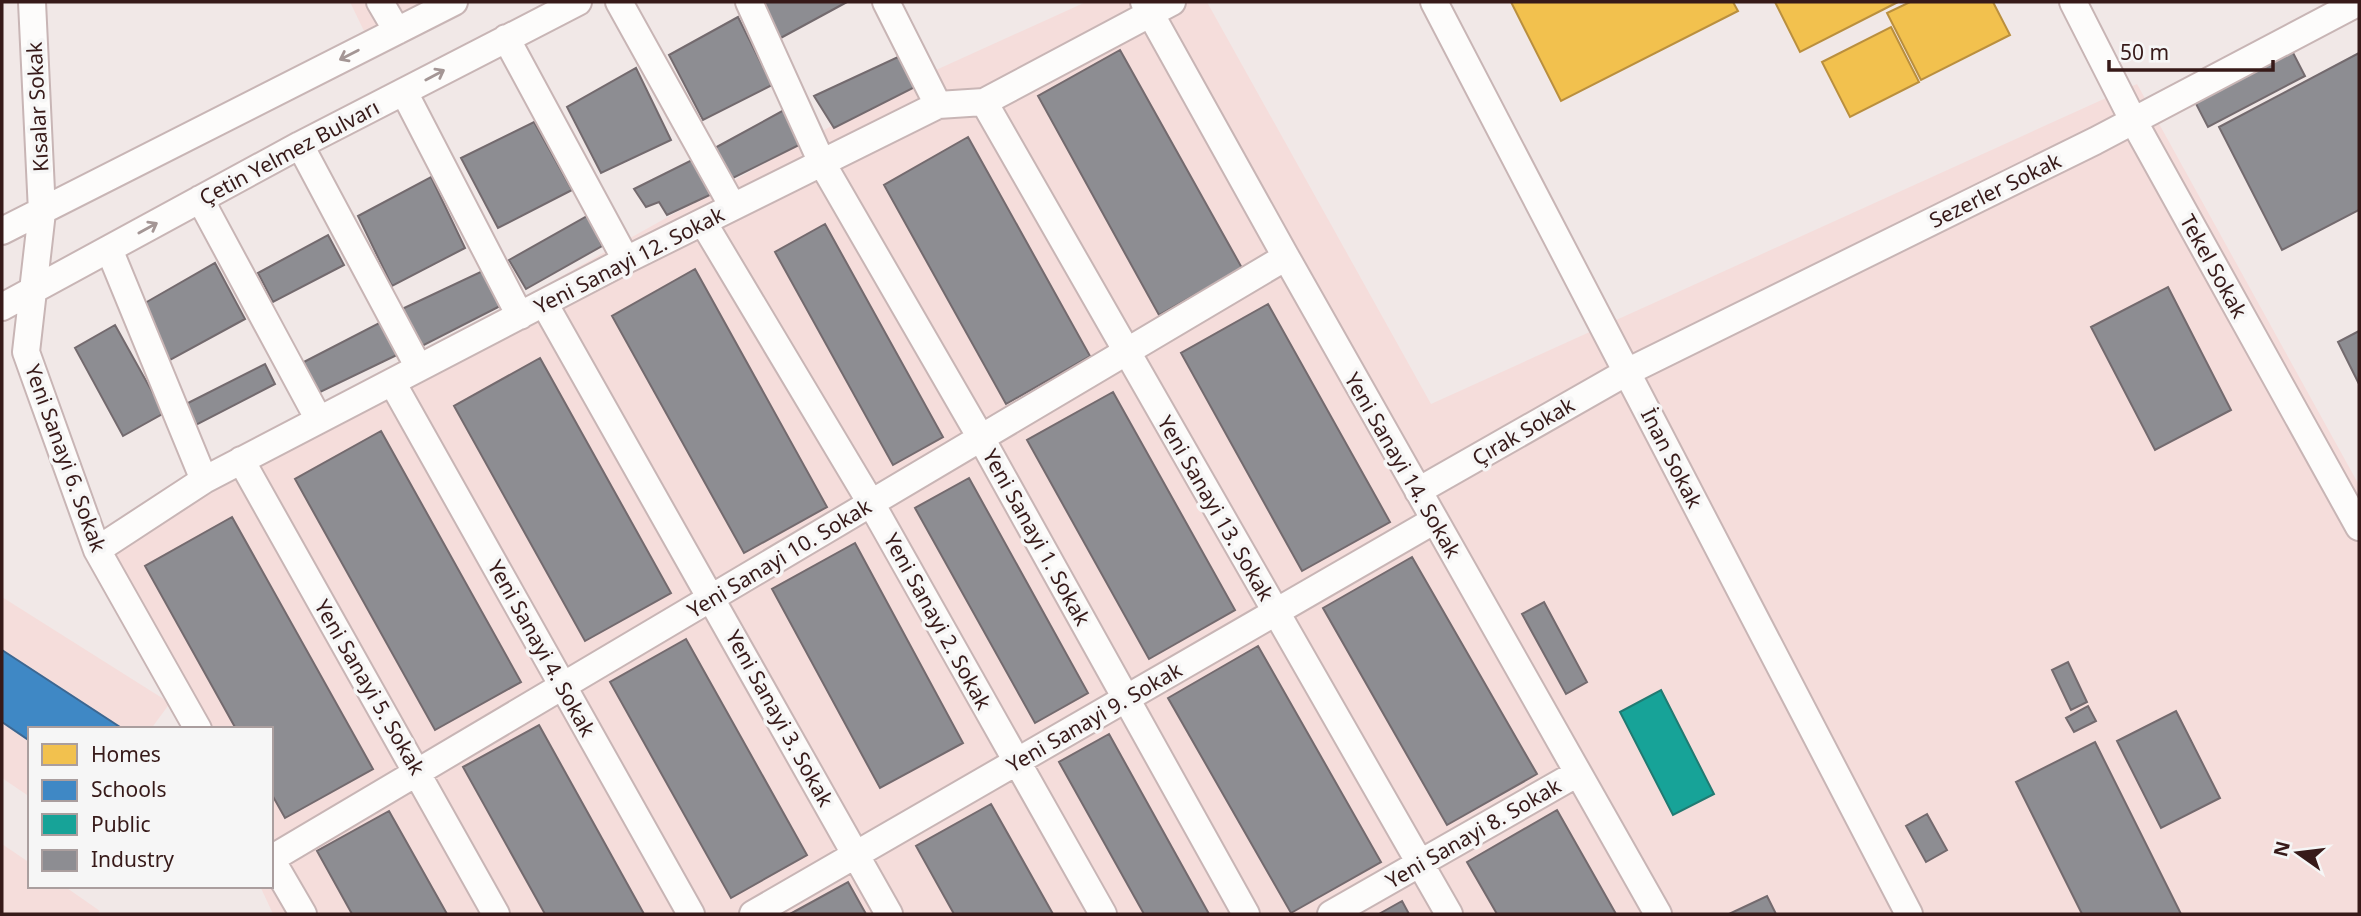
<svg xmlns="http://www.w3.org/2000/svg" width="2361" height="916" font-family="'Noto Sans',sans-serif">
<style>
.built{fill:#f5dddb}
.homes{fill:#f2c14e;stroke:#ba8f3e;stroke-width:2}
.schools{fill:#3f88c5;stroke:#3d6791;stroke-width:2}
.public{fill:#17a398;stroke:#217a72;stroke-width:2}
.industry{fill:#8d8d92;stroke:#736a6e;stroke-width:2}
.lines{fill:none;stroke-linecap:round;stroke-linejoin:round}
.minor-casing{stroke:#c8b5b5;stroke-width:30}
.minor{stroke:#fdfcfb;stroke-width:26}
.oneway{stroke:#a49695}
.labels{text-anchor:middle;dominant-baseline:central;stroke-width:7;stroke-linejoin:round;paint-order:stroke}
.street-label{font-size:21px;fill:#371a19;stroke:#f6f6f6}
</style>
<rect width="100%" height="100%" fill="#f1e8e7"/>
<path class="built" d="M350,2H423L364,31Z
M1086,2H1207L1431,404L2137,84L2359,485V914H273L260,886H271V729H185L86,541L914,80Z
M2,597L170,703L151,729H30V797L2,778Z
M2,844L30,863V886H64L100,911L97,914H2Z"/>
<path class="homes" d="M1511,2H1733L1738,11L1561,101Z
M1775,2H1898L1800,52Z
M1910,2H1993L2010,35L1921,80L1887,13Z
M1891,27L1919,82L1850,117L1822,62Z"/>
<path class="schools" d="M2,650L123,729H30V741L2,722Z"/>
<path class="public" d="M1661,690L1714,794L1673,815L1620,712Z"/>
<path class="industry" d="M761,2H847L777,40Z
M738,17L772,85L703,120L669,55Z
M2290,47L2305,76L2208,127L2193,98Z
M1120,50L1242,268L1159,315L1038,96Z
M2359,53V210L2282,250L2219,127Z
M898,57L919,85L834,128L814,96Z
M636,68L671,140L601,173L567,107Z
M786,109L801,144L731,179L713,149Z
M534,122L572,190L498,228L461,158Z
M968,137L1090,356L1006,404L884,185Z
M696,158L714,193L667,215L659,202L646,207L634,189Z
M431,177L465,248L392,286L358,216Z
M589,215L602,246L526,289L509,260Z
M825,224L943,437L893,465L775,252Z
M328,235L344,265L273,302L258,273Z
M215,263L245,319L170,360L138,307Z
M489,268L508,302L422,346L402,309Z
M695,269L827,507L744,553L612,316Z
M2168,287L2231,410L2155,450L2091,327Z
M1268,304L1390,522L1302,571L1181,353Z
M385,320L401,353L314,395L298,365Z
M115,325L164,413L123,436L75,348Z
M2359,331V384L2338,342Z
M540,358L671,593L585,641L454,406Z
M265,364L275,384L192,427L182,406Z
M1113,392L1235,610L1149,659L1027,440Z
M381,431L521,682L435,730L295,479Z
M969,478L1088,693L1035,723L915,508Z
M232,517L373,769L285,818L271,793V729H236L145,566Z
M855,543L963,743L880,788L772,589Z
M1412,557L1537,774L1447,825L1323,608Z
M1544,602L1587,682L1566,694L1522,614Z
M686,639L807,855L731,898L610,682Z
M1258,646L1381,862L1291,913L1168,698Z
M2068,662L2087,702L2071,710L2052,670Z
M2088,706L2096,721L2074,732L2066,718Z
M2176,711L2220,798L2161,828L2117,741Z
M539,725L644,914H545L463,767Z
M1109,734L1209,914H1144L1059,762Z
M2095,742L2181,914H2082L2016,782Z
M991,804L1053,914H954L916,846Z
M1557,810L1616,914H1497L1467,862Z
M389,811L447,914H352L317,851Z
M1927,814L1947,850L1926,862L1906,826Z
M848,882L866,914H790Z
M1767,896L1776,914H1729Z
M1402,901L1409,914H1379Z"/>
<g class="lines">
<defs>
<path id="minor" d="M32,2L42,212L26,352L97,550L198,729
M380,2L397,31
M619,2L733,207
M749,2L822,163L981,438L1246,914
M886,2L938,105
M1144,2L1286,257L1658,914
M1434,2L1909,914
M2073,2L2133,120L2359,527
M506,38L626,260
M404,92L520,316
M984,102L1449,914
M300,145L419,368
M200,199L319,420
M703,222L871,503L1103,914
M2,231L454,2
M109,249L204,480
M544,303L889,914
M2,307L300,145L578,2
M392,382L691,914
M241,460L496,914
M1418,491L1627,372L2095,141L2359,2
M97,550L204,480L626,260L938,105L984,102L1172,2
M303,914L271,859L1286,257
M753,914L1435,520
M1331,914L1578,773"/>
</defs>
<use href="#minor" class="minor-casing"/>
<use href="#minor" class="minor"/>
</g>
<defs><path id="oneway-shaft" d="M-6 0H5M1.5-3L5.5 0L1.5 3" fill="none" stroke-width="1.6" stroke-linecap="round" stroke-linejoin="round" transform="scale(1.75)"/></defs>
<g class="oneway">
<use href="#oneway-shaft" transform="translate(349 55) rotate(153)"/>
<use href="#oneway-shaft" transform="translate(435 75) rotate(-28)"/>
<use href="#oneway-shaft" transform="translate(148 228) rotate(-29)"/>
</g>
<g class="labels">
<g class="street-label">
<text transform="translate(37 107) rotate(-93)">Kısalar Sokak</text>
<text transform="translate(289 152) rotate(-28)">Çetin Yelmez Bulvarı</text>
<text transform="translate(1995 190) rotate(-26)">Sezerler Sokak</text>
<text transform="translate(629 260) rotate(-27)">Yeni Sanayi 12. Sokak</text>
<text transform="translate(2214 266) rotate(61)">Tekel Sokak</text>
<text transform="translate(1523 431) rotate(-30)">Çırak Sokak</text>
<text transform="translate(66 458) rotate(70)">Yeni Sanayi 6. Sokak</text>
<text transform="translate(1672 458) rotate(63)">İnan Sokak</text>
<text transform="translate(1403 465) rotate(60)">Yeni Sanayi 14. Sokak</text>
<text transform="translate(1216 508) rotate(60)">Yeni Sanayi 13. Sokak</text>
<text transform="translate(1037 537) rotate(61)">Yeni Sanayi 1. Sokak</text>
<text transform="translate(779 558) rotate(-31)">Yeni Sanayi 10. Sokak</text>
<text transform="translate(938 621) rotate(61)">Yeni Sanayi 2. Sokak</text>
<text transform="translate(542 648) rotate(61)">Yeni Sanayi 4. Sokak</text>
<text transform="translate(370 687) rotate(60)">Yeni Sanayi 5. Sokak</text>
<text transform="translate(1094 717) rotate(-30)">Yeni Sanayi 9. Sokak</text>
<text transform="translate(780 718) rotate(61)">Yeni Sanayi 3. Sokak</text>
<text transform="translate(1473 833) rotate(-30)">Yeni Sanayi 8. Sokak</text>
</g>
</g>
<rect width="2361" height="916" fill="none" stroke="#371a19" stroke-width="7"/>
<rect x="28" y="727" width="245" height="161" fill="#f6f6f6" stroke="#aa9e9e" stroke-width="2"/>
<rect x="42" y="744" width="35" height="21" fill="#f2c14e" stroke="#aa9e9e" stroke-width="2"/>
<text x="91" y="762" font-size="21" fill="#371a19">Homes</text>
<rect x="42" y="780" width="35" height="21" fill="#3f88c5" stroke="#aa9e9e" stroke-width="2"/>
<text x="91" y="797" font-size="21" fill="#371a19">Schools</text>
<rect x="42" y="814" width="35" height="21" fill="#17a398" stroke="#aa9e9e" stroke-width="2"/>
<text x="91" y="832" font-size="21" fill="#371a19">Public</text>
<rect x="42" y="850" width="35" height="21" fill="#8d8d92" stroke="#aa9e9e" stroke-width="2"/>
<text x="91" y="867" font-size="21" fill="#371a19">Industry</text>
<g transform="translate(2298 853) rotate(284)" stroke="#f6f6f6" stroke-width="5" paint-order="stroke">
<path d="M0-5L12 26L0 18L-12 26Z" fill="#371a19"/>
<text y="-10" font-size="19" font-weight="bold" text-anchor="middle" fill="#371a19">N</text>
</g>
<path d="M2109 60v10h164v-10" fill="none" stroke="#371a19" stroke-width="3.5"/>
<text x="2120" y="60" font-size="21" fill="#371a19" stroke="#f6f6f6" stroke-width="5" paint-order="stroke">50 m</text>
</svg>
